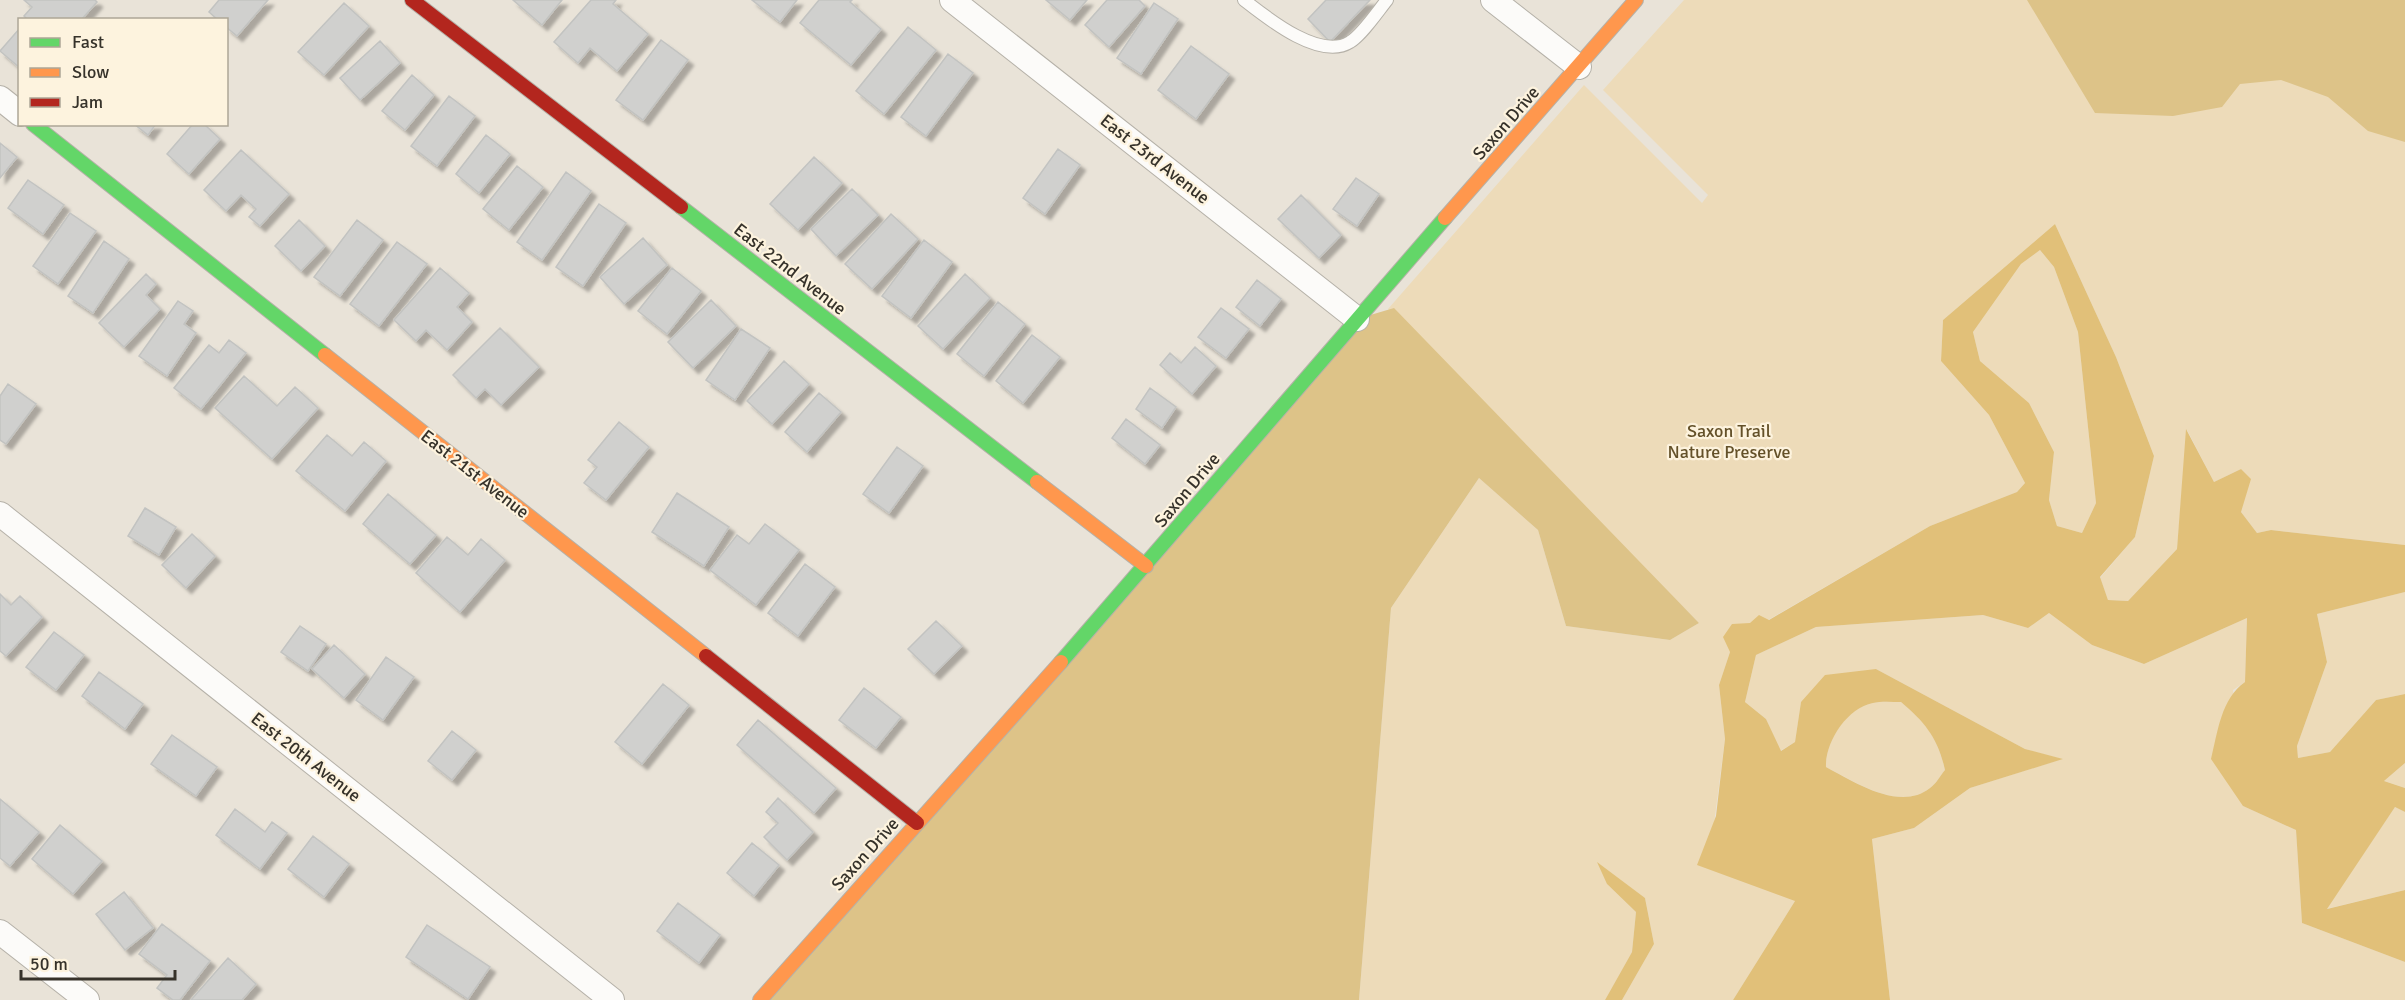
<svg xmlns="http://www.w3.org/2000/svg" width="2405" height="1000" font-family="Signika,sans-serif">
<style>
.green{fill:#eddbb9}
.forest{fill:#ddc388}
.water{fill:#e1c079;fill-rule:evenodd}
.building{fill:#d0d0ce;stroke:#c2c3c1;stroke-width:1.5;filter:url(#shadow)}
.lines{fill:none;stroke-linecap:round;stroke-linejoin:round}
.lane-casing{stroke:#b5b1a8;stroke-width:14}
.street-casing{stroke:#b5b1a8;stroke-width:26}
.fast-casing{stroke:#b5b1a8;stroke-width:16}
.slow-casing{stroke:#b5b1a8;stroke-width:16}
.jam-casing{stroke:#b5b1a8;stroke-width:16}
.lane{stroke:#fcfbf9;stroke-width:12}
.street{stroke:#fcfbf9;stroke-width:24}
.fast{stroke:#63d668;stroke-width:14}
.slow{stroke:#ff974d;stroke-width:14}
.jam{stroke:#b3261e;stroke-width:14}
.labels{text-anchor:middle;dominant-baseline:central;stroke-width:4.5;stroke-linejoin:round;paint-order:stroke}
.street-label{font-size:18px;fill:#36322a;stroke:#fdf3de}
.park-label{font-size:18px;fill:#645129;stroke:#fdf3de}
</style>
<defs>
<filter id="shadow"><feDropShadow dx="5.5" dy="5.5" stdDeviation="1.5" flood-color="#0004"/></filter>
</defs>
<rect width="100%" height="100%" fill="#e9e3d8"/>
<path class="green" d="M1684,0H2405V545L2271,530L2257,533L2241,512V469L2214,482L2187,430L2177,549L2128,601L2108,600L2100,578L2135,537L2154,456L2116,357L2055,224L1943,320L1941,361L1989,415L2025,483L2017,492L1930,526L1768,620L1730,652L1719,685L1725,739L1714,824L1795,901L1733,1000H1622L1654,944L1645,898L1607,884L1636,912L1632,952L1605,1000H1359L1391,608L1479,478L1538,530L1566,626L1670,640L1699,623L1388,309L1584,85L1702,203L1708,195L1603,90Z
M2040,250L2054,267L2078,332L2096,503L2082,533L2057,526L2049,500L2054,452L2029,403L1980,361L1973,332L2021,264Z
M2405,592V694L2376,700L2330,752L2298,758L2297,746L2327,662L2317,614Z
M2049,613L2092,645L2144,664L2247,618L2245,682L2233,690L2243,806L2296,830L2302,923L2405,962V1000H1890L1872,839L1914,828L1970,788L2062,759L2025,749L1876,669L1801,702L1795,742L1780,751L1766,719L1745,702L1756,655L1816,627L1983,615L2028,628Z
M1901,702C1927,724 1937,737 1945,770C1940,776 1936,784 1930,788C1900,812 1855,782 1826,767C1825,742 1846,708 1873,703C1882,701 1892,702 1901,702Z
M2405,763V788L2384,781Z
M2395,807L2405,812V890L2326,909Z"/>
<path class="forest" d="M2027,0H2405V142L2368,131L2328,97L2281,80L2240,84L2222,107L2173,116L2095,113Z
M1394,308L1699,623L1670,640L1566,626L1538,530L1479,478L1391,608L1359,1000H760L1357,319Z"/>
<path class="water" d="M2055,224L2116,357L2154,456L2135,537L2100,577L2108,600L2128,601L2177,549L2186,429L2214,482L2241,469L2251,479L2241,512L2257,533L2271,530L2405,545V592L2317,614L2327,662L2297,746L2298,758L2330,752L2376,700L2405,694V763L2384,781L2405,788V812L2395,807L2327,909L2405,890V962L2302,923L2296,830L2243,806L2211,759C2218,731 2221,699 2245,682L2247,618L2144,664L2092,645L2049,613L2028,628L1983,615L1816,627L1756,655L1745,702L1766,719L1781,751L1795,742L1801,702L1825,675L1876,669L2025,749L2063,759L1970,788L1914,828L1872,839L1890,1000H1733L1795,901L1697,865L1716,816L1725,739L1719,685L1730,652L1723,637L1732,624L1750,623L1759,615L1769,620L1930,526L2017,492L2025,483L1989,415L1941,361L1943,320ZM2040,250L2054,267L2078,332L2096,503L2082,533L2057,526L2049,500L2054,452L2029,403L1980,361L1973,332L2021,264ZM1901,702C1926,723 1938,739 1945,770C1940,776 1936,784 1930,788C1900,812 1854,782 1826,767C1825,742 1847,708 1873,703C1881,701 1892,702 1901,702Z
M1597,862L1645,898L1654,944L1622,1000H1605L1632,952L1636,912L1607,884Z"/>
<path class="building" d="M24,0H95L97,2L81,20H28L24,16L32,7Z
M219,0H268L237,36L226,27V20H218L209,12Z
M513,0H562L542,25Z
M591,0H616L613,4L648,34L617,71L590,48L578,63L554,42Z
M752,0H797L780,22Z
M819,0H852L850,2L881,29L851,65L800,23Z
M1046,0H1087L1070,20Z
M1107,0H1139L1145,6L1109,47L1085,25Z
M1326,0H1370L1330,42L1308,19Z
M344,3L369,26L324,75L298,52Z
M1154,3L1178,19L1141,74L1117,58Z
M908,27L936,50L884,114L856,91Z
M20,28V68L0,51Z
M661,40L688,60L643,120L616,100Z
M380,41L400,63L360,100L340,78Z
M1191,46L1229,74L1196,119L1158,90Z
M948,54L973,73L926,136L901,117Z
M412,75L434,95L405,130L382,111Z
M449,96L475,116L437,166L411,146Z
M134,124H156L148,135Z
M193,124H204L220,139L189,174L167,154Z
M486,135L510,154L479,193L456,174Z
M0,143L17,157L0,178Z
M1058,149L1080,165L1045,214L1023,198Z
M241,150L289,194L260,226L249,217L256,209L241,195L226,211L204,190Z
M814,157L842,183L798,230L770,204Z
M517,166L543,187L509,230L483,209Z
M566,172L591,191L542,260L517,242Z
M1356,178L1379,194L1357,226L1333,209Z
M28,180L64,205L43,234L8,208Z
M852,189L878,215L836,256L811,229Z
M1301,195L1341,235L1319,258L1278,219Z
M599,204L626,223L583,286L556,267Z
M70,213L96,231L58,284L33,266Z
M891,214L918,239L872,289L845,264Z
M299,220L325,246L301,271L275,246Z
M357,220L383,240L340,296L314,277Z
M643,238L667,265L624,304L600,277Z
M924,240L952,262L911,318L882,296Z
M104,241L129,259L93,313L68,296Z
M397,242L427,264L379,326L350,304Z
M440,268L469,293L457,307L472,322L447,350L426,330L416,341L394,320Z
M672,268L701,291L667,334L638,311Z
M146,274L156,284L146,295L160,309L124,347L99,323Z
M965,274L990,298L943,349L918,326Z
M1257,280L1281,299L1260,326L1236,307Z
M711,300L736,326L693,368L668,342Z
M178,301L193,311L184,324L196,333L167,376L139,356Z
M998,302L1025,324L984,376L957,354Z
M1221,308L1249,329L1226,358L1198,337Z
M500,328L539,367L501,405L485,389L476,398L453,375Z
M741,329L770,348L735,400L706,380Z
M1032,335L1060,357L1023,403L996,381Z
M229,340L246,353L201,409L174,388L209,345L219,353Z
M1195,347L1216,366L1192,394L1160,365L1170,353L1181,363Z
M784,361L809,384L772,424L747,401Z
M244,376L277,406L295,387L318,408L272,459L215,408Z
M8,384L36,404L6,444L0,440V396Z
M1150,388L1176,407L1162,428L1136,409Z
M819,393L841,412L807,452L785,432Z
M1126,419L1160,445L1145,464L1112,438Z
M619,422L649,447L606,500L584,483L597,467L588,460Z
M327,435L352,456L364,442L386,461L345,511L296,471Z
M897,447L923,466L889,513L863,494Z
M677,493L729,527L704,566L652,532Z
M388,494L436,535L410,564L363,524Z
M145,508L176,527L159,555L128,536Z
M765,524L799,550L756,605L710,570L737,535L749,544Z
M192,534L215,556L186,588L162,565Z
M447,537L468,555L481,539L505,560L460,612L416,573Z
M805,564L835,587L798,636L768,613Z
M0,594L11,605L20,596L42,617L6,656L0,651Z
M936,621L962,646L934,674L908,649Z
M300,626L326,644L308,671L281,652Z
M54,632L84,655L56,690L26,667Z
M334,645L365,674L344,698L312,669Z
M386,657L414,677L383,720L356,700Z
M99,672L143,704L125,729L82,696Z
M663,684L689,705L642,764L615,742Z
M864,688L901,717L876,748L839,720Z
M758,720L836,788L814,813L737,745Z
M452,731L476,750L452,780L428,761Z
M172,735L217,767L196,796L151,764Z
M778,798L813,832L787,860L764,837L778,823L766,812Z
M0,799L39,832L10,866L0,858Z
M235,809L265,832L272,822L287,833L260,869L216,835Z
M60,825L102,861L73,894L32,859Z
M313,836L349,864L324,897L288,869Z
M752,843L779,865L754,896L727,873Z
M124,892L153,928L125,950L96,914Z
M678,903L720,935L699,963L657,931Z
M162,924L210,961L180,1000H173L157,988L167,975L139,954Z
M427,925L490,967L468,999L406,957Z
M228,958L256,984L242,1000H191Z"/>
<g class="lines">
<defs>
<path id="lane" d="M1244,0C1267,18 1320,61 1350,42C1362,35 1378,11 1387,0"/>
<path id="street" d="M952,0L1357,319
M1493,0L1579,67
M0,98L20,114
M0,514L612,1000
M0,932L87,1000"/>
<path id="fast" d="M33,124L325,355
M681,207L1037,482
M1061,662L1445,218"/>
<path id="slow" d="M1445,218L1636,0
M325,355L706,656
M1037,482L1146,566
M760,1000L1061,662"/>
<path id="jam" d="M412,0L681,207
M706,656L917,823"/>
</defs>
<use href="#lane" class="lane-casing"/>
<use href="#street" class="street-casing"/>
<use href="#fast" class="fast-casing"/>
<use href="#slow" class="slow-casing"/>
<use href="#jam" class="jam-casing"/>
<use href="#lane" class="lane"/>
<use href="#street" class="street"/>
<use href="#fast" class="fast"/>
<use href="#slow" class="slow"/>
<use href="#jam" class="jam"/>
</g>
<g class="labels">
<g class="street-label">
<text transform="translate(1506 123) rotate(-49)">Saxon Drive</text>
<text transform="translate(1155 159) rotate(38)">East 23rd Avenue</text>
<text transform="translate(790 269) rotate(38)">East 22nd Avenue</text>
<text transform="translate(475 474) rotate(38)">East 21st Avenue</text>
<text transform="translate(1187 490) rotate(-50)">Saxon Drive</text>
<text transform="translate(306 757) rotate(38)">East 20th Avenue</text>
<text transform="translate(865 854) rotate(-48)">Saxon Drive</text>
</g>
<g class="park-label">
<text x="1729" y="431">Saxon Trail<tspan x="1729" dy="21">Nature Preserve</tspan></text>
</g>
</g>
<rect x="18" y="18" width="210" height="108" fill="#fdf3de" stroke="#ada696" stroke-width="1.5"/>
<rect x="30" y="38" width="30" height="9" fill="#63d668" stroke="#ada696" stroke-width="1.5"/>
<text x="72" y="48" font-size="18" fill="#36322a">Fast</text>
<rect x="30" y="68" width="30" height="9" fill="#ff974d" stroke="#ada696" stroke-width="1.5"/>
<text x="72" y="78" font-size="18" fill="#36322a">Slow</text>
<rect x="30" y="98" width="30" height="9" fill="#b3261e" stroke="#ada696" stroke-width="1.5"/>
<text x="72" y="108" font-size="18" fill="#36322a">Jam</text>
<path d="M21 970v9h154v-9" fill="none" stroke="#36322a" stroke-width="3"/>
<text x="30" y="970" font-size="18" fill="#36322a" stroke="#fdf3de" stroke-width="4.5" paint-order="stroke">50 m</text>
</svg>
